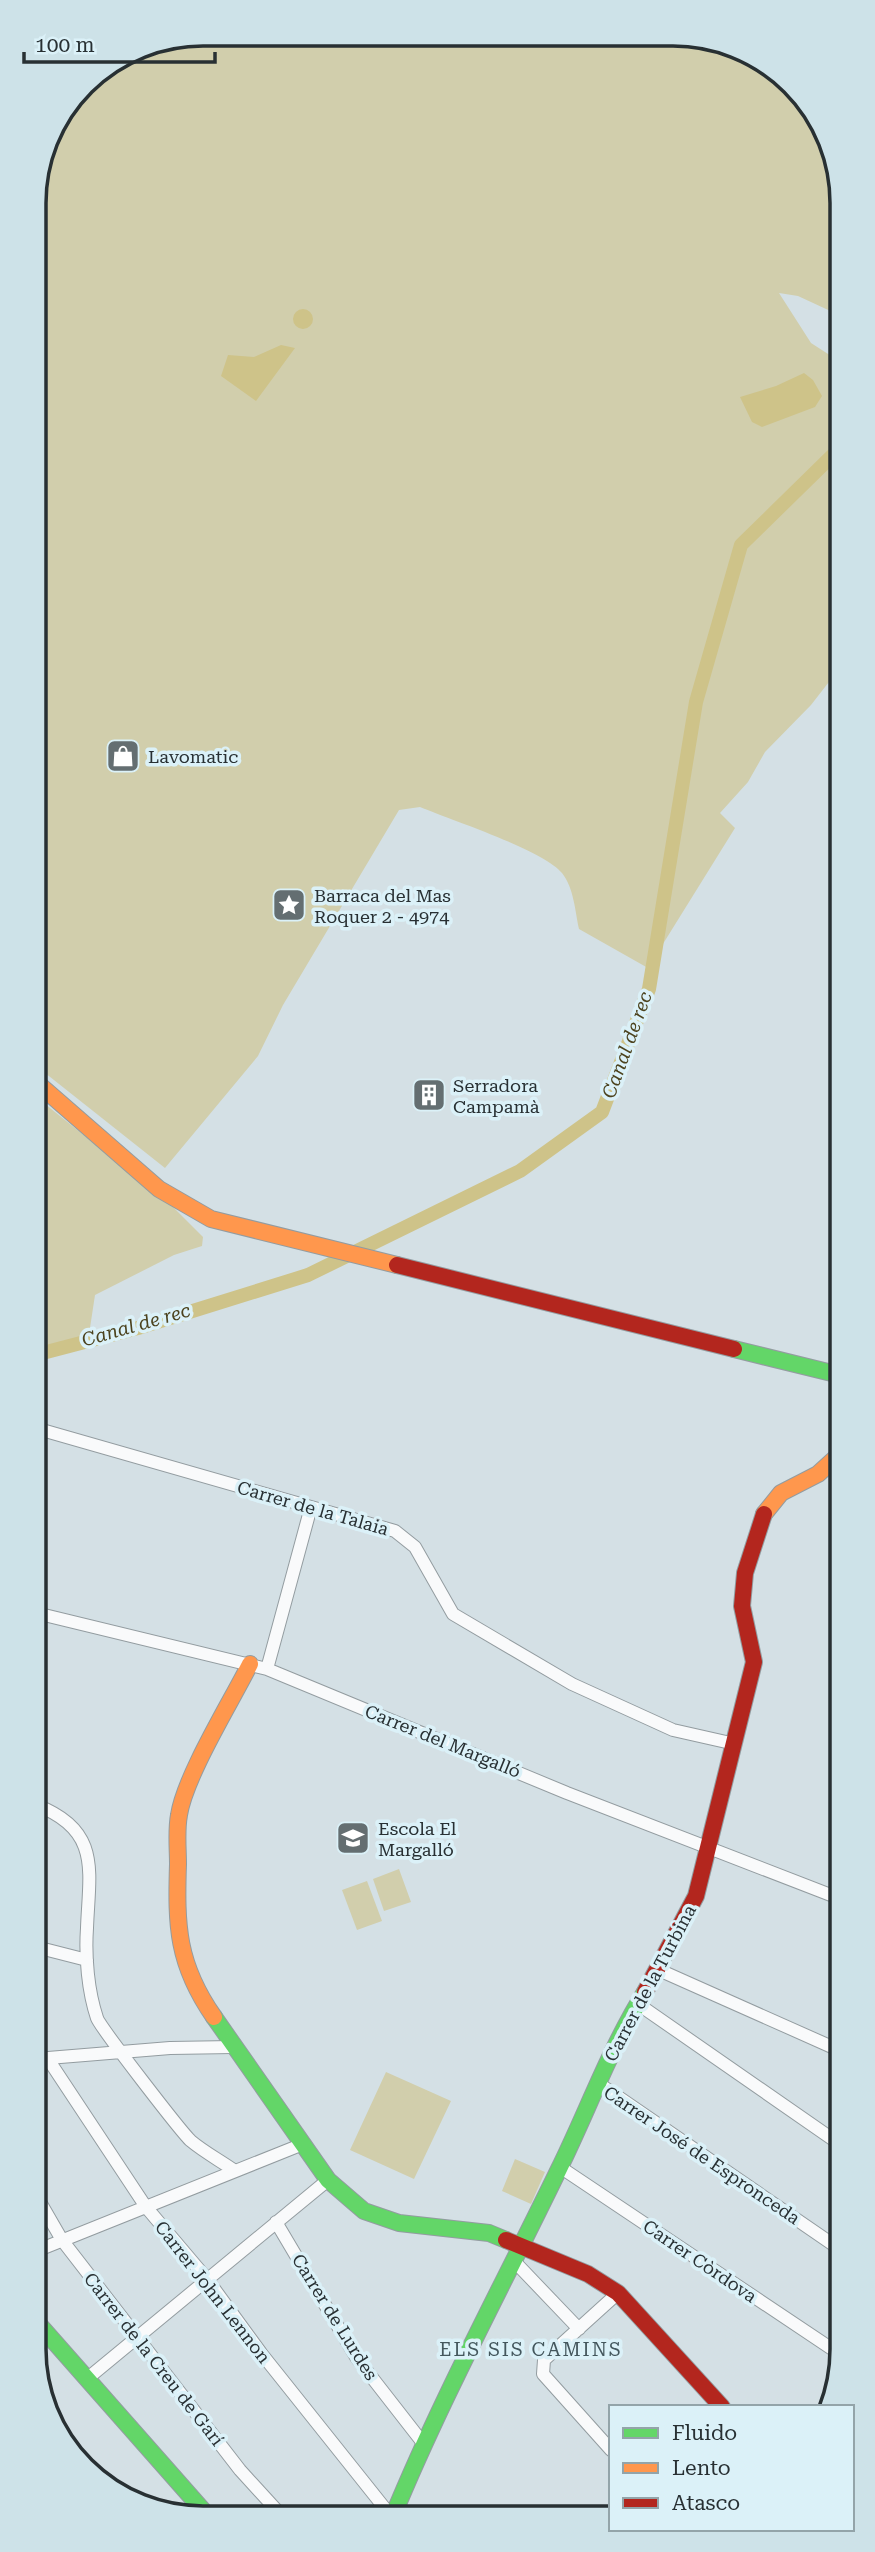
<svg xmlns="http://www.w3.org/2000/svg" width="875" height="2552" font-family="'Roboto Serif',serif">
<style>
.green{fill:#d1ceac}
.water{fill:#cec389}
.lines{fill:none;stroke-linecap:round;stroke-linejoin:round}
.canal{stroke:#cec389;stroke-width:14}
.street-casing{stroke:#939ca0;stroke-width:14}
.fast-casing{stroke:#939ca0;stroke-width:18}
.slow-casing{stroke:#939ca0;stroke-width:18}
.jam-casing{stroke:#939ca0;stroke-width:18}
.street{stroke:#f9fafb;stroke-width:12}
.fast{stroke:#63d668;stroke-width:16}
.slow{stroke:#ff974d;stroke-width:16}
.jam{stroke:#b3261e;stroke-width:16}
.labels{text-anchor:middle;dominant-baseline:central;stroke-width:7;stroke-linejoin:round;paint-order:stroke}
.poi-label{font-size:18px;fill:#283033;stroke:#dbf1f8;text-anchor:start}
.street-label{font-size:18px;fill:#283033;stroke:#dbf1f8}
.water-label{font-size:19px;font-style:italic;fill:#4c431e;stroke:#dbf1f8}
.neighbourhood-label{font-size:19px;letter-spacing:2px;fill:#44575d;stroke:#dbf1f8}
.rim{fill:none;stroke:#283033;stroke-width:3.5}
</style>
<rect width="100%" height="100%" fill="#d4e0e5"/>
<path class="green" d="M202,33L706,37L792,82L838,169L839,315L798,296L779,293L811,343L839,361V669L811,705L765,752L748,782L720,813L735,828L648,968L579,929C575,911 574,888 562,873C543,850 451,820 420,807L399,810L283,1005L258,1056L165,1168L35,1065L34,191L51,127L91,75L138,46Z
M35,1096L171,1205L203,1237L202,1246L174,1255L95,1295L88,1341L35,1357Z
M399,1869L411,1902L384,1911L373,1879Z
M367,1881L382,1921L357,1930L342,1890Z
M386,2072L451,2101L414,2179L350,2150Z
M515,2159L545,2172L531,2204L502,2191Z"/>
<path class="water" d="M293 319a10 10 0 1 1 20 0a10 10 0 1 1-20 0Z
M281,345L295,348L256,401L221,376L228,355L254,357Z
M804,373L813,380L822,396L815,407L762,427L752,422L740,397L776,386Z"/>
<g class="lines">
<path class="canal" d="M35,1355L138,1328L308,1275L520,1171L602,1112L649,989L696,702L741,545L839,449"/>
<defs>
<path id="street" d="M35,1428L395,1531L415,1547L453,1614L572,1684L673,1730L735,1744
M36,1613L267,1669L567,1793L841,1899
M267,1669L311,1507
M36,1805C102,1830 89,1872 87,1928C85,1957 88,1991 97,2018C100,2027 182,2133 191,2141C204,2152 221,2161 235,2171
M36,1947L87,1960
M659,1970L841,2051
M638,2004L841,2145
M36,2059L170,2048L233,2047
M48,2059L146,2207L207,2279L261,2353L391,2516
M598,2083L841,2250
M560,2167L841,2355
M36,2195L62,2240L240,2470L282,2516
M276,2222L356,2357L423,2443
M36,2251L303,2144
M514,2261L579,2329
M88,2378L328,2180
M611,2450L543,2374L544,2360L618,2293"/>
<path id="fast" d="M734,1349L840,1375
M214,2017L328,2180L364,2211L399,2223L489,2233L506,2240
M36,2321L208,2516
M393,2516C442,2397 503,2285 559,2169C588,2110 610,2048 645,1992"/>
<path id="slow" d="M35,1081L159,1189L211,1219L397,1265
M764,1514L781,1493L818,1474L840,1454
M214,2017C177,1964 176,1926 178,1864C178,1848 176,1831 179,1815C185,1776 231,1702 250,1664"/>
<path id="jam" d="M397,1265L734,1349
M645,1992L696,1896L754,1662L742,1606L745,1573L764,1514
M506,2240L588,2274L618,2293L722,2407"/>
</defs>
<use href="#street" class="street-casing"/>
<use href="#fast" class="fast-casing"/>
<use href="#slow" class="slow-casing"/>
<use href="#jam" class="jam-casing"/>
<use href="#street" class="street"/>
<use href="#fast" class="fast"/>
<use href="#slow" class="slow"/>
<use href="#jam" class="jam"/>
</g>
<defs>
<symbol id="shop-square" viewBox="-11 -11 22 22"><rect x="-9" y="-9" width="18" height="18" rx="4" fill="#646e71" stroke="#dbf1f8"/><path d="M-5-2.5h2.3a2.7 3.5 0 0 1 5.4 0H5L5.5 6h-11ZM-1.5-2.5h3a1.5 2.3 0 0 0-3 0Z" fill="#fff"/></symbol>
<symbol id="sight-square" viewBox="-11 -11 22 22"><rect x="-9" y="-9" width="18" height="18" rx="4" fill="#646e71" stroke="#dbf1f8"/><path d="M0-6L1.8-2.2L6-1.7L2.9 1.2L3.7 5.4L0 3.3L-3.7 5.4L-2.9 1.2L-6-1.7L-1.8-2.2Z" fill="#fff"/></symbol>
<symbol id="building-square" viewBox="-11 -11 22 22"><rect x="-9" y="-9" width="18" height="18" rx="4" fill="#646e71" stroke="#dbf1f8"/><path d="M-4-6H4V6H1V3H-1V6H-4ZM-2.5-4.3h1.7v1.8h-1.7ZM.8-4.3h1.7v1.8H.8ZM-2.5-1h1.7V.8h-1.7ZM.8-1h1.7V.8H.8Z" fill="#fff"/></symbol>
<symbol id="school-square" viewBox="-11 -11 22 22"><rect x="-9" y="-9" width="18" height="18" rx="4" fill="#646e71" stroke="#dbf1f8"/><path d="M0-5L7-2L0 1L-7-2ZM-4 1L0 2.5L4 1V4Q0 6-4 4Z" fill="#fff"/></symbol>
</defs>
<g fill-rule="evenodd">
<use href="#shop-square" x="104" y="737" width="38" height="38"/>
<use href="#sight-square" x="270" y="886" width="38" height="38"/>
<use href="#building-square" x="410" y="1076" width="38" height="38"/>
<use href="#school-square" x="334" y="1819" width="38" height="38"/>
</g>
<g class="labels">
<g class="poi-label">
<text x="148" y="756">Lavomatic</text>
<text x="314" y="895">Barraca del Mas<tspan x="314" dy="21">Roquer 2 - 4974</tspan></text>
<text x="453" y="1085">Serradora<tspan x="453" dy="21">Campamà</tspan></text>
<text x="378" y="1828">Escola El<tspan x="378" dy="21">Margalló</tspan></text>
</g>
<g class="street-label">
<text transform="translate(313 1508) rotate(16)">Carrer de la Talaia</text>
<text transform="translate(443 1741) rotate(22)">Carrer del Margalló</text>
<text transform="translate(650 1983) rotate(-62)">Carrer de la Turbina</text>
<text transform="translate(702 2155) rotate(34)">Carrer José de Espronceda</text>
<text transform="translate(700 2261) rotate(34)">Carrer Còrdova</text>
<text transform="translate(213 2292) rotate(52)">Carrer John Lennon</text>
<text transform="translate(335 2317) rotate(58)">Carrer de Lurdes</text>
<text transform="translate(154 2359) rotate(52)">Carrer de la Creu de Garí</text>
</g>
<g class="water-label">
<text transform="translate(627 1045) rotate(-70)">Canal de rec</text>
<text transform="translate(136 1325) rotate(-16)">Canal de rec</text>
</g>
<g class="neighbourhood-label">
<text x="531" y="2349">ELS SIS CAMINS</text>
</g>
</g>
<path d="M0 0H875V2552H0ZM203 46H673A157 157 0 0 1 830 203V2349A157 157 0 0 1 673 2506H203A157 157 0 0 1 46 2349V203A157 157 0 0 1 203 46Z" fill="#cde2e8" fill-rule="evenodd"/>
<path class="rim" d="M203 46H673A157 157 0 0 1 830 203V2349A157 157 0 0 1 673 2506H203A157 157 0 0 1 46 2349V203A157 157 0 0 1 203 46Z"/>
<rect x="609" y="2405" width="245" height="126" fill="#dbf1f8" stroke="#93a4a9" stroke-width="2"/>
<rect x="623" y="2428" width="35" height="10" fill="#63d668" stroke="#93a4a9" stroke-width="2"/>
<text x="672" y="2440" font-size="21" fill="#283033">Fluido</text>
<rect x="623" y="2463" width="35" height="10" fill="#ff974d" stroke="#93a4a9" stroke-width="2"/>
<text x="672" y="2475" font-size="21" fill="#283033">Lento</text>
<rect x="623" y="2498" width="35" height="10" fill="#b3261e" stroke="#93a4a9" stroke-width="2"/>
<text x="672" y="2510" font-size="21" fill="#283033">Atasco</text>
<path d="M24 52v10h191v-10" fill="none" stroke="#283033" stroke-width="3.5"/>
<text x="35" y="52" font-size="21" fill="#283033" stroke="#dbf1f8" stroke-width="5" paint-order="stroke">100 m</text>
</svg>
